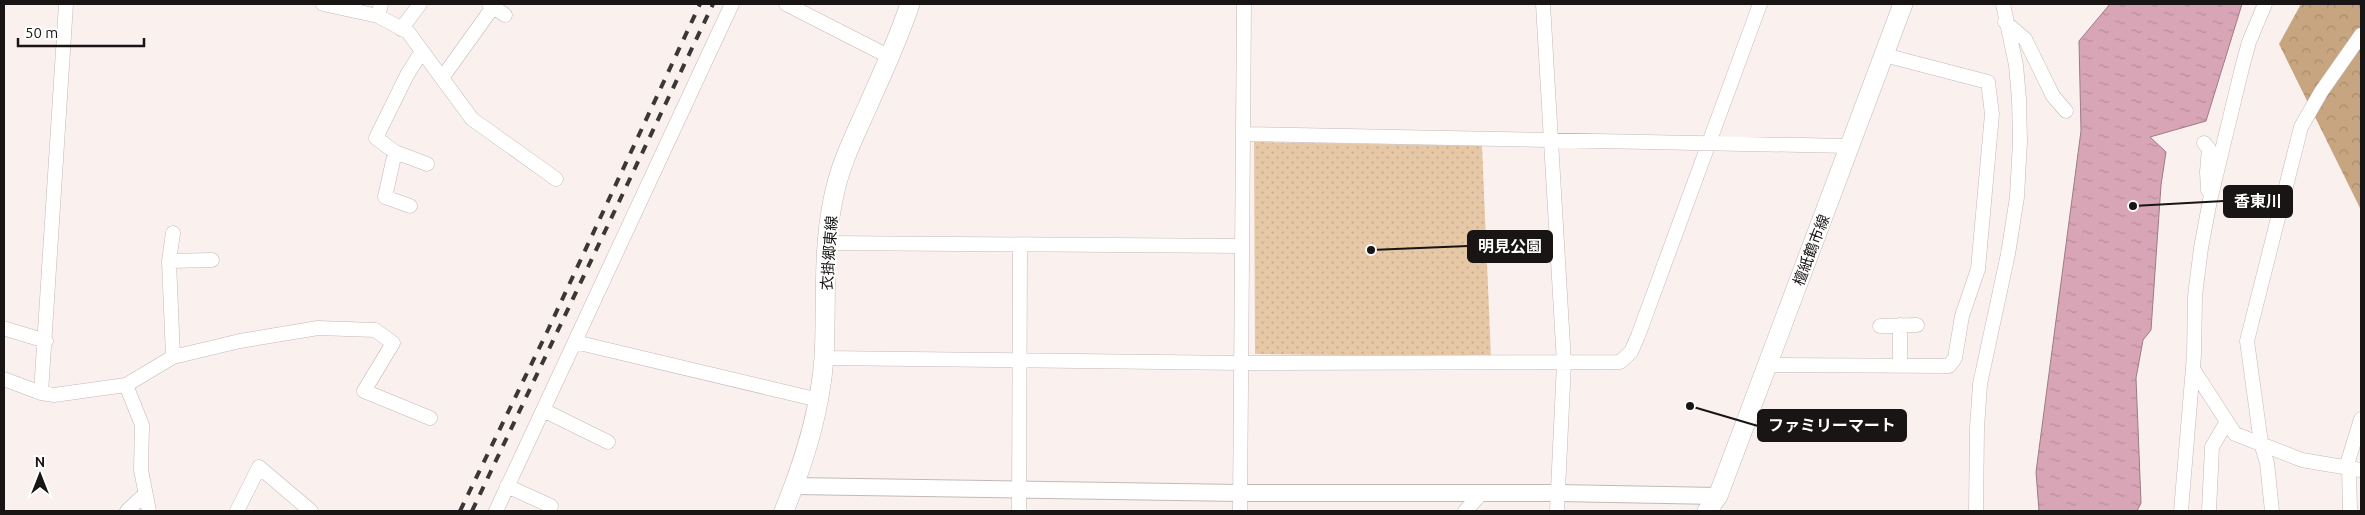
<svg xmlns="http://www.w3.org/2000/svg" width="2365" height="515" font-family="Ubuntu,'Noto Sans JP',sans-serif">
<style>
.forest{fill:url(#forest-crowns)}
.park{fill:url(#park-dots)}
.water{fill:url(#water-ripples);stroke:#9e7a86}
.lines{fill:none;stroke-linecap:round;stroke-linejoin:round}
.minor-casing{stroke:#c2b9b7;stroke-width:15}
.tertiary-casing{stroke:#c2b9b7;stroke-width:18}
.secondary-casing{stroke:#c2b9b7;stroke-width:20}
.minor{stroke:#fff;stroke-width:14}
.tertiary{stroke:#fff;stroke-width:16}
.secondary{stroke:#fff;stroke-width:19}
.rail{stroke:#3b3736;stroke-width:4;stroke-dasharray:9 9;stroke-linecap:butt}
.labels{text-anchor:middle;dominant-baseline:central;stroke-width:4;stroke-linejoin:round;paint-order:stroke}
.street-label{font-size:15px;fill:#181514;stroke:#fff}
.leader{fill:none;stroke:#181514;stroke-width:2}
.callout-dot{fill:#181514;stroke:#fff;stroke-width:2}
.callout{fill:#181514;stroke:#181514;stroke-width:2}
.callout-label{font-size:16px;text-anchor:middle;font-weight:bold;fill:#fff}
</style>
<defs>
<pattern id="forest-crowns" width="20" height="18" patternUnits="userSpaceOnUse" patternTransform="scale(1.25)"><rect width="20" height="18" fill="#c7a580"/><path d="M2 6a3 3 0 1 1 6 0M12 15a3 3 0 1 1 6 0" fill="none" stroke="#aa8d6e"/></pattern>
<pattern id="park-dots" width="8" height="8" patternUnits="userSpaceOnUse" patternTransform="scale(1.25)"><rect width="8" height="8" fill="#e6c8a7"/><path d="M2 2h.1M6 6h.1" fill="none" stroke="#c5ab8f" stroke-width="1.8" stroke-linecap="round"/></pattern>
<pattern id="water-ripples" width="26" height="14" patternUnits="userSpaceOnUse" patternTransform="scale(1.25)"><rect width="26" height="14" fill="#d8a5b7"/><path d="M2 4q2-2 4 0t4 0M15 11q2-2 4 0t4 0" fill="none" stroke="#b98d9c"/></pattern>
</defs>
<rect width="100%" height="100%" fill="#faf1ef"/>
<path class="forest" d="M2301,4H2361V210L2279,44Z"/>
<path class="park" d="M1254,142L1482,146L1491,357L1255,354Z"/>
<path class="water" d="M2110,4H2242L2206,121L2150,137L2166,152L2161,185L2151,330L2143,340L2136,378L2141,503L2137,511H2039L2036,472L2081,131L2079,41Z"/>
<g class="lines">
<defs>
<path id="minor" d="M323,4L378,16L408,32L472,119L556,179
M489,4L505,15
M786,4L890,57
M1543,4L1564,363L1557,511
M378,16L381,4
M2005,22L2025,39L2053,96L2066,111
M401,29L420,4
M422,51L407,75L376,138L395,152L427,164
M442,78L493,7
M1243,134L1849,146
M2204,143L2209,149L2207,172L2208,190
M395,152L385,197L410,206
M828,243L1242,246
M169,261L212,260
M1900,325V366
M1880,326L1917,325
M6,329L46,341
M575,342L819,400
M173,357L240,341L318,328L375,330L393,343L364,391L430,418
M824,358L1241,363L1620,362L1631,352L1638,336L1760,4
M1767,365L1949,366L1955,358L1962,316L1978,269L1992,114L1988,82L1884,55
M2193,369L2235,434L2302,460L2361,470
M4,379L41,393L54,395L126,385L142,425L141,470L149,511
M126,385L173,357L169,261L173,233
M41,393L66,4
M543,410L608,442
M2346,468L2361,419
M2349,468L2350,511
M507,486L551,506
M127,511L144,495
M237,511L259,467L311,511
M496,511L732,4
M1019,511L1020,245
M1240,511L1244,4
M1465,511L1482,493
M1976,511L1977,428L1980,384L2008,254L2017,197L2020,141L2019,99L2016,65L2003,4
M2181,511L2194,355L2195,296L2201,248L2210,200L2242,68L2249,42L2265,4
M2209,511L2212,447L2226,423
M2272,511L2267,463L2261,443L2247,341L2301,127L2321,92L2361,35"/>
<path id="tertiary" d="M794,486L1240,493H1558L1718,496"/>
<path id="secondary" d="M784,511C804,462 820,412 824,358C827,306 822,252 833,200C839,167 853,139 867,108C882,74 898,40 910,4
M1707,511L1718,496L1903,4"/>
</defs>
<use href="#minor" class="minor-casing"/>
<use href="#tertiary" class="tertiary-casing"/>
<use href="#secondary" class="secondary-casing"/>
<use href="#minor" class="minor"/>
<use href="#tertiary" class="tertiary"/>
<use href="#secondary" class="secondary"/>
<path class="rail" d="M460,511L547,332L700,4
M472,511L713,4"/>
</g>
<g class="labels">
<g class="street-label">
<text transform="translate(1811 250) rotate(-69)">檀紙鶴市線</text>
<text transform="translate(829 253) rotate(-86)">衣掛郷東線</text>
</g>
</g>
<path class="leader" d="M2133 206L2224 201M1371 250L1468 246M1690 406L1758 426"/>
<g class="callout-dot">
<circle cx="2133" cy="206" r="5"/>
<circle cx="1371" cy="250" r="5"/>
<circle cx="1690" cy="406" r="5"/>
</g>
<g class="callout">
<rect x="2224" y="186" width="68" height="31" rx="5"/>
<rect x="1468" y="231" width="84" height="31" rx="5"/>
<rect x="1758" y="410" width="148" height="31" rx="5"/>
</g>
<g class="callout-label">
<text x="2258" y="207">香東川</text>
<text x="1510" y="252">明見公園</text>
<text x="1832" y="431">ファミリーマート</text>
</g>
<rect width="2365" height="515" fill="none" stroke="#181514" stroke-width="10"/>
<g transform="translate(40 475)" stroke="#ffffff" stroke-width="4" paint-order="stroke">
<path d="M0-4L9 19L0 12L-9 19Z" fill="#181514"/>
<text y="-8" font-size="14" font-weight="bold" text-anchor="middle" fill="#181514">N</text>
</g>
<path d="M18 38v8h126v-8" fill="none" stroke="#181514" stroke-width="2.5"/>
<text x="25" y="38" font-size="15" fill="#181514" stroke="#ffffff" stroke-width="4" paint-order="stroke">50 m</text>
</svg>
